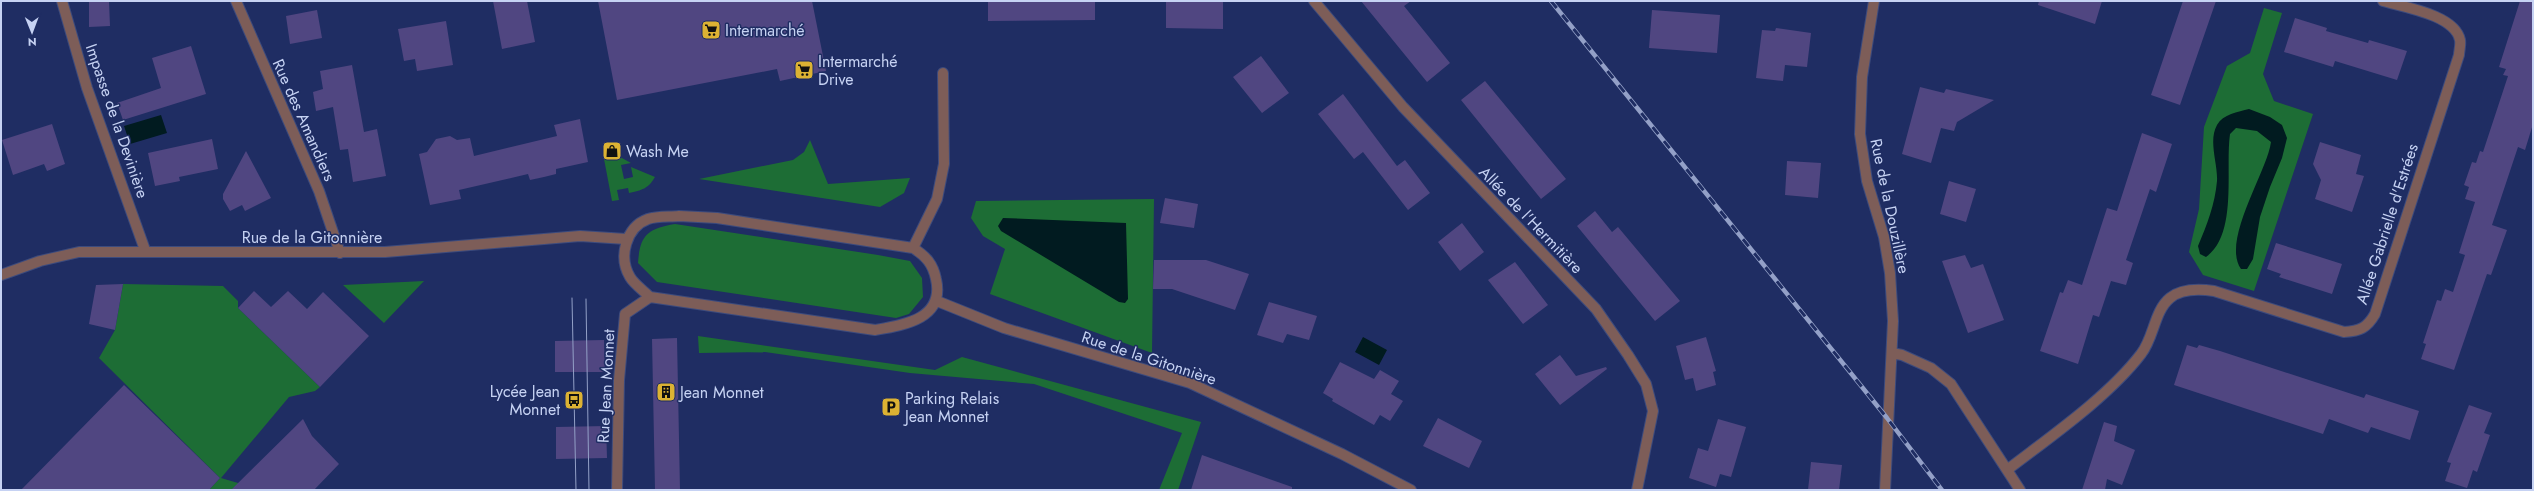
<svg xmlns="http://www.w3.org/2000/svg" width="2534" height="491" font-family="Jost,sans-serif">
<style>
.green{fill:#1d6d35}
.water{fill:#011b20}
.building{fill:#504681}
.lines{fill:none;stroke-linecap:round;stroke-linejoin:round}
.minor-casing{stroke:#3d4b7d;stroke-width:12}
.minor{stroke:#7d5d58;stroke-width:10}
.tram{stroke:#93a0c7;stroke-width:1}
.rail-casing{stroke:#93a0c7;stroke-width:4.5}
.rail{stroke:#1f2d63;stroke-width:3;stroke-dasharray:9;stroke-linecap:butt}
.labels{text-anchor:middle;dominant-baseline:central;stroke-width:3;stroke-linejoin:round;paint-order:stroke}
.poi-label{font-size:16px;fill:#c6d2f3;stroke:#1f2d63;text-anchor:start}
.street-label{font-size:16px;fill:#c6d2f3;stroke:#1f2d63}
</style>
<rect width="100%" height="100%" fill="#1f2d63"/>
<path class="green" d="M2264,8L2282,13L2263,74L2274,101L2313,114L2254,291L2203,275L2189,252L2199,209L2204,127L2227,66L2250,53Z
M810,140L828,184L910,178L904,193L880,207L699,179L793,160L804,152Z
M620,157L631,163L621,165L624,179L633,177L631,167L655,177C648,189 642,190 629,193L628,188L617,190L619,200L612,201L604,159Z
M1154,199L1152,353L990,294L1005,249L983,236L971,218L976,201Z
M675,224L878,255L910,261L922,278L923,297L909,314L896,318L657,282L638,263C640,235 647,229 675,224Z
M424,281L384,323L343,285Z
M123,284L223,286L238,301V308L320,387L315,391L289,397L221,478L238,483L246,490H209L220,478L99,358L115,330Z
M698,336L935,370L962,357L1201,422L1178,490H1159L1182,433L1034,384L910,373L765,352L699,353Z"/>
<path class="water" d="M2249,109L2270,117L2282,125L2287,138L2282,158L2270,187L2260,217L2253,259L2247,269H2241C2221,241 2267,172 2271,142L2257,131L2236,128L2230,134C2225,168 2238,235 2206,257L2200,254L2198,246C2207,225 2215,204 2217,181C2218,164 2208,141 2217,125C2223,114 2238,112 2249,109Z
M161,115L167,133L130,144L124,126Z
M1003,218L1126,223L1128,299L1125,303L1119,302L1001,231L998,226Z
M1363,337L1387,350L1379,365L1355,352Z"/>
<path class="building" d="M89,1H109L110,26L89,27Z
M493,1H527L535,42L502,49Z
M598,1H812L826,71L780,81L777,69L617,100Z
M988,1H1095V20L988,21Z
M1166,1H1223V29L1166,28Z
M1361,1H1411L1404,6L1450,63L1427,82Z
M2039,1H2102L2095,24L2038,5Z
M2183,1H2216L2180,105L2151,95Z
M2520,1H2533V124L2525,150L2518,147L2492,225L2507,230L2491,275L2487,274L2454,370L2421,359L2426,344L2423,343L2437,300L2441,301L2445,289L2453,292L2465,255L2459,253L2475,202L2465,199L2469,187L2464,185L2472,162L2476,163L2480,151L2483,152L2508,76L2503,75L2506,69L2499,67Z
M317,10L322,38L290,44L286,16Z
M1652,10L1720,15L1717,53L1649,48Z
M2295,18L2327,28L2326,31L2368,43L2369,40L2407,51L2397,80L2335,61L2333,67L2284,52Z
M446,21L453,65L417,71L415,59L404,61L398,29Z
M1776,28L1811,33L1807,67L1785,65L1783,81L1756,78L1762,30L1775,31Z
M191,46L206,94L123,120L117,103L161,88L152,58Z
M1261,56L1289,93L1262,113L1233,77Z
M352,65L364,132L377,129L386,176L353,182L348,149L340,150L333,107L316,111L313,92L323,89L320,71Z
M1485,81L1566,179L1541,199L1461,100Z
M1920,87L1944,93L1946,89L1994,100L1957,122L1954,131L1941,128L1931,163L1902,154Z
M1343,94L1397,166L1405,160L1430,193L1408,210L1363,152L1354,159L1318,114Z
M580,119L588,162L556,169V174L544,177L530,180L528,174L459,190L461,199L430,205L419,154L427,152L436,139L450,136L457,140L470,138L474,156L557,136L554,125Z
M52,124L65,164L47,171L44,164L13,175L2,140Z
M2142,133L2172,144L2156,192L2150,189L2126,260L2133,263L2126,285L2111,281L2099,317L2093,315L2078,364L2040,351L2060,292L2063,293L2068,280L2082,285L2107,208L2117,211Z
M212,139L218,169L179,177L180,181L155,186L148,153Z
M2320,142L2361,155L2356,174L2364,176L2352,212L2315,199L2321,180L2313,164Z
M246,151L271,198L245,211L242,205L230,211L223,199V194Z
M1787,161L1821,163L1818,198L1785,195Z
M1949,181L1976,189L1966,222L1940,214Z
M1165,198L1198,204L1194,228L1160,223Z
M1595,211L1612,232L1618,227L1680,301L1655,321L1577,226Z
M1462,223L1484,252L1460,271L1438,242Z
M2276,243L2342,264L2332,294L2279,277L2281,274L2267,269Z
M1965,255L1971,268L1983,264L2004,320L1968,333L1942,261Z
M1154,260H1206L1249,274L1235,310L1172,289H1153Z
M1515,262L1548,305L1523,324L1488,280Z
M123,284L115,330L89,324L96,285Z
M254,291L271,307L288,291L307,309L323,292L369,336L320,387L238,308Z
M1269,302L1317,316L1309,340L1287,334L1283,343L1257,335Z
M1706,337L1716,371L1713,372L1716,385L1696,391L1693,378L1685,380L1676,346Z
M677,338L680,490H655L652,339Z
M604,340L605,372H555V341Z
M2187,345L2197,348L2199,345L2220,351L2364,398L2366,394L2419,411L2410,440L2371,427L2368,433L2329,419L2323,434L2174,385Z
M1560,355L1576,376L1606,367L1607,369L1560,405L1535,374Z
M1340,362L1374,379L1380,370L1399,381L1391,394L1403,401L1390,421L1380,415L1374,425L1332,401L1333,399L1323,393Z
M124,385L220,478L209,490H21Z
M2469,405L2492,413L2484,433L2490,435L2477,472L2473,470L2467,488L2445,481L2451,463L2447,462Z
M1438,418L1482,441L1469,468L1423,446Z
M303,419L312,436L339,464L314,490H231Z
M1718,419L1746,427L1731,477L1720,474L1716,487L1689,478L1698,448L1708,451Z
M2104,422L2117,426L2114,441L2135,450L2122,485L2107,479L2105,490H2082Z
M606,426L607,458L556,459V427Z
M1202,455L1292,487V490H1191Z
M1811,462L1842,465L1839,490H1808Z"/>
<g class="lines">
<defs>
<path id="minor" d="M62,1L87,88L145,250
M236,1L319,191L340,253
M1314,1L1403,107L1596,309L1628,355L1646,384L1653,411L1637,490
M1874,1L1862,77L1860,134L1867,181L1884,237L1890,273L1893,321L1885,490
M679,216L717,218L913,248C926,256 933,264 936,279C945,319 904,325 875,330L650,297C644,291 634,284 630,277C618,257 626,227 648,219C657,216 670,217 679,216Z
M913,248L937,199L944,164L943,73
M1,275L40,261L79,252H385L580,236L626,239
M937,301L1004,328L1190,383L1342,454L1411,490
M1892,353L1902,355L1931,368L1951,384L2020,490
M2007,470C2050,437 2108,397 2141,354C2154,338 2154,311 2170,298C2182,288 2200,289 2214,291L2344,332C2360,331 2367,328 2375,314L2459,55C2459,51 2461,45 2460,40C2455,15 2404,7 2383,1
M617,490L619,380L625,314L650,297"/>
</defs>
<use href="#minor" class="minor-casing"/>
<use href="#minor" class="minor"/>
<path class="tram" d="M572,298L576,490
M586,299L589,490"/>
<defs>
<path id="rail" d="M1551,1L1887,418L1942,490"/>
</defs>
<use href="#rail" class="rail-casing"/>
<use href="#rail" class="rail"/>
</g>
<defs>
<symbol id="supermarket-square" viewBox="-11 -11 22 22"><rect x="-9" y="-9" width="18" height="18" rx="4" fill="#dcb233" stroke="#1f2d63"/><path d="M-6-5.5h2.5l.6 2H6L4.5 2H-2.5L-4.4-4H-6ZM-1.5 3.2a1.3 1.3 0 1 0 .1 0ZM3 3.2a1.3 1.3 0 1 0 .1 0Z" fill="#111"/></symbol>
<symbol id="shop-square" viewBox="-11 -11 22 22"><rect x="-9" y="-9" width="18" height="18" rx="4" fill="#dcb233" stroke="#1f2d63"/><path d="M-5-2.5h2.3a2.7 3.5 0 0 1 5.4 0H5L5.5 6h-11ZM-1.5-2.5h3a1.5 2.3 0 0 0-3 0Z" fill="#111"/></symbol>
<symbol id="building-square" viewBox="-11 -11 22 22"><rect x="-9" y="-9" width="18" height="18" rx="4" fill="#dcb233" stroke="#1f2d63"/><path d="M-4-6H4V6H1V3H-1V6H-4ZM-2.5-4.3h1.7v1.8h-1.7ZM.8-4.3h1.7v1.8H.8ZM-2.5-1h1.7V.8h-1.7ZM.8-1h1.7V.8H.8Z" fill="#111"/></symbol>
<symbol id="bus-square" viewBox="-11 -11 22 22"><rect x="-9" y="-9" width="18" height="18" rx="4" fill="#dcb233" stroke="#1f2d63"/><path d="M-5-6H5V4H4V6H2V4H-2V6H-4V4H-5ZM-3.5-4V0h7V-4ZM-3.5 1.2v1.5H-2V1.2ZM2 1.2v1.5H3.5V1.2Z" fill="#111"/></symbol>
<symbol id="parking-square" viewBox="-11 -11 22 22"><rect x="-9" y="-9" width="18" height="18" rx="4" fill="#dcb233" stroke="#1f2d63"/><path d="M-3.5-5.5H1a3.5 3.5 0 0 1 0 7H-1V5.5H-3.5ZM-1-3.4V-.6H.8a1.4 1.4 0 0 0 0-2.8Z" fill="#111"/></symbol>
</defs>
<g fill-rule="evenodd">
<use href="#supermarket-square" x="700" y="19" width="22" height="22"/>
<use href="#supermarket-square" x="793" y="59" width="22" height="22"/>
<use href="#shop-square" x="601" y="140" width="22" height="22"/>
<use href="#building-square" x="655" y="381" width="22" height="22"/>
<use href="#bus-square" x="563" y="389" width="22" height="22"/>
<use href="#parking-square" x="880" y="396" width="22" height="22"/>
</g>
<g class="labels">
<g class="poi-label">
<text x="725" y="30">Intermarché</text>
<text x="818" y="61">Intermarché<tspan x="818" dy="18">Drive</tspan></text>
<text x="626" y="151">Wash Me</text>
<text x="560" y="391" text-anchor="end">Lycée Jean<tspan x="560" dy="18">Monnet</tspan></text>
<text x="680" y="392">Jean Monnet</text>
<text x="905" y="398">Parking Relais<tspan x="905" dy="18">Jean Monnet</tspan></text>
</g>
<g class="street-label">
<text transform="translate(304 120) rotate(66)">Rue des Amandiers</text>
<text transform="translate(117 121) rotate(71)">Impasse de la Devinière</text>
<text transform="translate(1890 206) rotate(78)">Rue de la Douzillère</text>
<text transform="translate(1531 220) rotate(46)">Allée de l'Hermitière</text>
<text transform="translate(2387 224) rotate(-72)">Allée Gabrielle d'Estrées</text>
<text x="312" y="237">Rue de la Gitonnière</text>
<text transform="translate(1149 358) rotate(18)">Rue de la Gitonnière</text>
<text transform="translate(606 386) rotate(-87)">Rue Jean Monnet</text>
</g>
</g>
<rect width="2534" height="491" fill="none" stroke="#c6d2f3" stroke-width="4"/>
<g transform="translate(32 32) rotate(179)" stroke="#1f2d63" stroke-width="3" paint-order="stroke">
<path d="M0-3L7 15L0 10L-7 15Z" fill="#c6d2f3"/>
<text y="-6" font-size="11" font-weight="bold" text-anchor="middle" fill="#c6d2f3">N</text>
</g>
</svg>
